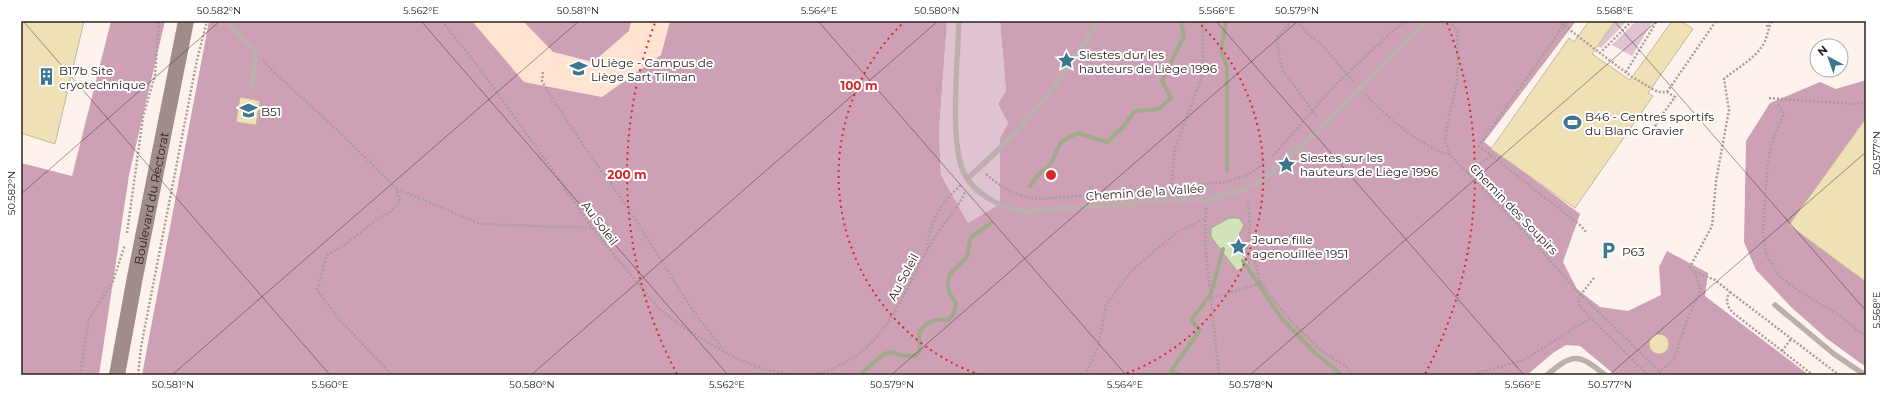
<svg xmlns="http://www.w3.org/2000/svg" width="1887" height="396" font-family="Montserrat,sans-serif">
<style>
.built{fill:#ffe4d1}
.green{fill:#dfc3d0}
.forest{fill:#cda0b6}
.water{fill:#d2e3b9;stroke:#a0a98a}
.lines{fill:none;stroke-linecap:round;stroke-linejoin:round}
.stream{stroke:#a0a98a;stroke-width:4}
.building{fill:#f0e0b5;stroke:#c1b89d}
.path{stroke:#a89e97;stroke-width:2.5;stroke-dasharray:2 2;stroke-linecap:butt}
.lane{stroke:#beafae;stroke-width:5.5}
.secondary{stroke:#a28c8b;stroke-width:16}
.ticks{fill:none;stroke:#2d231d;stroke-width:1;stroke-opacity:0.45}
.ring{fill:none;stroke:#d62828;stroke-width:2;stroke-dasharray:2 4}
.labels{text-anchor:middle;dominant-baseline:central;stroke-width:4;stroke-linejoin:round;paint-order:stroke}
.poi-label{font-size:12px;fill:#2d231d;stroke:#fff;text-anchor:start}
.street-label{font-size:12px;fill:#2d231d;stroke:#fff}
.centre{fill:#d62828;stroke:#fff;stroke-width:2}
.ring-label{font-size:12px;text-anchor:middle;font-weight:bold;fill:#d62828;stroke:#fff;stroke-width:4;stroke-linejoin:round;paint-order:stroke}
.neatline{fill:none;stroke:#2d231d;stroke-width:1.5}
.ticks-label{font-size:10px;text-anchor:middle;fill:#2d231d}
</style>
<rect width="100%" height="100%" fill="#fef3ec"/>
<path class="built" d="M472,21H670L661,55L602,97L524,82Z"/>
<path class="green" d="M947,21H1000L1006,91L998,104L1008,123L1000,138V205L968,223L941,175L939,132Z
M1615,21H1627L1601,48L1597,46Z
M1636,21H1653L1632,56L1612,45Z"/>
<path class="forest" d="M111,21H165L129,175L99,375H21V163L72,176Z
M209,21H472L524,82L602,97L661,55L670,21H947L939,132L941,175L968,223L1000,204V138L1008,123L998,104L1006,91L1000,21H1576L1484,142L1580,214L1563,262L1577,289L1600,307L1628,311L1661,295L1659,267L1667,251L1708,273L1705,296L1809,375H1615L1580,346L1566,345L1553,353L1527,375H142Z
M523,21H631L629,31L593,62L553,52Z
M1866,80V120L1789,225L1866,282V367L1826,338L1791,307L1756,270L1744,242L1746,141L1770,103L1820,82L1836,89Z"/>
<path class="water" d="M1229,218H1239L1244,225L1234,245L1249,263L1237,271L1211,237V228Z"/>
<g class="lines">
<path class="stream" d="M1226,21L1221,51L1227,67V171
M1030,186L1037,176L1050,165L1061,142L1077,133L1107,142L1123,127L1135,111L1159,109L1171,98L1162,81L1184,36L1181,21
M1243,261L1282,319L1315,353L1342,375
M861,375L865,370L884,354L891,352L904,356H915L920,351L919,332C929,320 933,319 948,320C954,315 955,311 956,303C949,294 943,283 952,272C956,266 964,263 967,256C969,250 969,243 971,237L991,223
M1181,375L1171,371L1200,330L1191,320L1211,294L1223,249"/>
</g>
<path class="building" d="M21,21H84L55,144L21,133Z
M1589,21H1615L1592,54L1630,80L1672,21H1681L1693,29L1648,93L1653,96L1575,208L1491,149L1569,38L1574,42Z
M240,97L260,101L256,125L236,122Z
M1866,118V282L1789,225Z
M1649 344a10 10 0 1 1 20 0a10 10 0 1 1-20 0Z"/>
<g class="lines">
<path class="path" d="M442,21L474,61L549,165L592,228L660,310L684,328L737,359L763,369L794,375
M1292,21L1276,38L1282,69L1318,118
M1298,21L1305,32L1321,44L1354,82
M1450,21L1457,32L1458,62L1457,81L1448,121L1445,142L1450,155L1523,230L1580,294L1663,375
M1558,21L1600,53
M1567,21L1479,146L1580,225L1586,232
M1632,21L1600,53L1632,77L1658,92H1667L1675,97L1655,125L1668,135
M1767,27L1768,21
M263,60L274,72L333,126L396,188L400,201L389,213L376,220L346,244L327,255L317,290L339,319L392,375
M543,72L542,81L548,92L585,148L625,203L692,309L722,348
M1626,72L1657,21
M1667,92L1716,21
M1365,95C1390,118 1417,145 1450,155
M1769,98L1854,104L1866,102
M1778,105L1784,113L1771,144L1767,171L1763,232L1766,253L1779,276L1802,293L1839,315L1866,337
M1273,156L1333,87L1395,29L1407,21
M986,174C1004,190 1020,198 1044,199L1225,182L1248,175L1266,162
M1467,174L1491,156
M396,188L480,224L591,228
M1171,188L1175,148L1203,74V21
M1206,208L1205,243L1219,375
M127,233L143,117L155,75L159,21
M927,249C930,221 940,204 961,185
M1695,272L1715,280L1730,292C1725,300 1727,305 1732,312L1813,375
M1594,278L1578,298L1580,307L1648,375
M1261,283L1292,323L1321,350L1334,359L1344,364L1354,375
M1730,292L1839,375
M1212,298L1261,283L1255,263L1247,250L1250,224L1248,198
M1782,351L1791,339
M80,375L89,319L113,281L125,245
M138,375L141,347L197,60L207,21
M812,375C884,358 898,302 930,245C940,226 957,211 965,192
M1085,375L1098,347L1106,305L1132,270L1180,230L1205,219
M1470,375L1524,360L1591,318
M1655,375L1674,360L1687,320L1701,290L1695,272L1690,267L1712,226L1716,181L1729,110L1724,79C1738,67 1757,58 1765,41C1768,34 1768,28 1772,21"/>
<path class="lane" d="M226,21L255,50L252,88
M959,21C958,58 949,142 964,173C973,192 998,206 1018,211C1023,212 1030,211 1036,211L1169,200L1208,199L1248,188L1265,178L1323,126L1426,21
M967,179C983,164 999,150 1014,134C1045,100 1075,61 1098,21
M1775,305L1834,354L1865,375
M1547,375C1573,353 1578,353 1605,375"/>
<path class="secondary" id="s1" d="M117,375L135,277L186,21"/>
</g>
<path class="ticks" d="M23,21L330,375M421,21L728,375M818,21L1126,375M1216,21L1524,375M1614,21L1866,311M21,194L220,21M172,375L579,21M531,375L938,21M891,375L1298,21M1250,375L1657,21M1609,375L1866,152"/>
<g class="ring">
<path d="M980 375A212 212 0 0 1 905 21M1197 21A212 212 0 0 1 1122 375"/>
<path d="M677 374A424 424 0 0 1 655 23M1447 23A424 424 0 0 1 1425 374"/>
</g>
<defs>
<symbol id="sight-bare" viewBox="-9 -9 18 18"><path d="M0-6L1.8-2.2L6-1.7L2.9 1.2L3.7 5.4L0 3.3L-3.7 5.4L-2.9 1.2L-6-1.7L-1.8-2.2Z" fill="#3d768f" stroke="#fff" stroke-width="2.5" paint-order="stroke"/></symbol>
<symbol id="university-bare" viewBox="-9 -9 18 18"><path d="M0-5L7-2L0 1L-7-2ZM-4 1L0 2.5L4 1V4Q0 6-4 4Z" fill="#3d768f" stroke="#fff" stroke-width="2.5" paint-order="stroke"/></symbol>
<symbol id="building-bare" viewBox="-9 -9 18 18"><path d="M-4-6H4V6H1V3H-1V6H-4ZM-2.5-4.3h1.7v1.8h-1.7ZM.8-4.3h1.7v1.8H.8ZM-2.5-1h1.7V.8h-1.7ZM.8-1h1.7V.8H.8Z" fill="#3d768f" stroke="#fff" stroke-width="2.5" paint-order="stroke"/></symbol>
<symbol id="stadium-bare" viewBox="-9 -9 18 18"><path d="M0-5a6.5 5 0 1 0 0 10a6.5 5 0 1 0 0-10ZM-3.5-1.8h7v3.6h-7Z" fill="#3d768f" stroke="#fff" stroke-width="2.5" paint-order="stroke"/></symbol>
<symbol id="parking-bare" viewBox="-9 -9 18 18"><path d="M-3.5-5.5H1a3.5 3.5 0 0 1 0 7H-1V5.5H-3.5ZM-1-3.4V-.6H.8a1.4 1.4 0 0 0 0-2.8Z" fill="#3d768f" stroke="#fff" stroke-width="2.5" paint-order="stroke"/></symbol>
</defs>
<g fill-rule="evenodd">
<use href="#sight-bare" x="1054" y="48" width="25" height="25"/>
<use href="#university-bare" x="566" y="56" width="25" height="25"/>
<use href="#building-bare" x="34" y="64" width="25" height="25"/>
<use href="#university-bare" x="236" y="98" width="25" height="25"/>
<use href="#stadium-bare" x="1560" y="110" width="25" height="25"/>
<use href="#sight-bare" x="1274" y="152" width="25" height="25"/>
<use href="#sight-bare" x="1226" y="234" width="25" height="25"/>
<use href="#parking-bare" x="1596" y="238" width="25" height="25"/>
</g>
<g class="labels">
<g class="poi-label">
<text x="1079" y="54">Siestes dur les<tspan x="1079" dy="14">hauteurs de Liège 1996</tspan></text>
<text x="591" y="62">ULiège - Campus de<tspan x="591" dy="14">Liège Sart Tilman</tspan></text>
<text x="59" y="70">B17b Site<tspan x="59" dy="14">cryotechnique</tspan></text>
<text x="261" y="111">B51</text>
<text x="1585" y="116">B46 - Centres sportifs<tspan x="1585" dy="14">du Blanc Gravier</tspan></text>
<text x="1300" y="157">Siestes sur les<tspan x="1300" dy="14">hauteurs de Liège 1996</tspan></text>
<text x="1252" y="239">Jeune fille<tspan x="1252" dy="14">agenouillée 1951</tspan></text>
<text x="1622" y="251">P63</text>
</g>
<g class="street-label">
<text transform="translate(1145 192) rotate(-4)">Chemin de la Vallée</text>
<text stroke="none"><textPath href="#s1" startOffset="180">Boulevard du Rectorat</textPath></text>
<text transform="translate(1514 209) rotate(46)">Chemin des Soupirs</text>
<text transform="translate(600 223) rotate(53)">Au Soleil</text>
<text transform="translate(903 277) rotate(-62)">Au Soleil</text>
</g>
</g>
<circle cx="1051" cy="175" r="6" class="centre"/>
<g class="ring-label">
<text x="859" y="90">100 m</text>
<text x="627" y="179">200 m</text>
</g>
<rect width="1887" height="396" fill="none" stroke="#ffffff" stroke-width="44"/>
<g transform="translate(1829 58) rotate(319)"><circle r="19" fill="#ffffff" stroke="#aba7a5"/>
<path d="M0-3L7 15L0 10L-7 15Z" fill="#3d768f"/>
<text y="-6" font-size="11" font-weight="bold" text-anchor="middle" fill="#2d231d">N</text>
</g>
<rect x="22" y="22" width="1843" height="352" class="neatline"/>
<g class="ticks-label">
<text x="219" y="14">50.582°N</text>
<text x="421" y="14">5.562°E</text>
<text x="578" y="14">50.581°N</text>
<text x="819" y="14">5.564°E</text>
<text x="937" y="14">50.580°N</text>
<text x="1217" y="14">5.566°E</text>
<text x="1297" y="14">50.579°N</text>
<text x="1615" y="14">5.568°E</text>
<text transform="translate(1876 153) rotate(-90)" y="4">50.577°N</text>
<text transform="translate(11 193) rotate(-90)" y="4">50.582°N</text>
<text transform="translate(1876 310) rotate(-90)" y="4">5.568°E</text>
<text x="173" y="388">50.581°N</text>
<text x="330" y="388">5.560°E</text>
<text x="532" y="388">50.580°N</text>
<text x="727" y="388">5.562°E</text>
<text x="892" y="388">50.579°N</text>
<text x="1125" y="388">5.564°E</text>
<text x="1251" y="388">50.578°N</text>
<text x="1523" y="388">5.566°E</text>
<text x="1610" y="388">50.577°N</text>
</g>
</svg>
